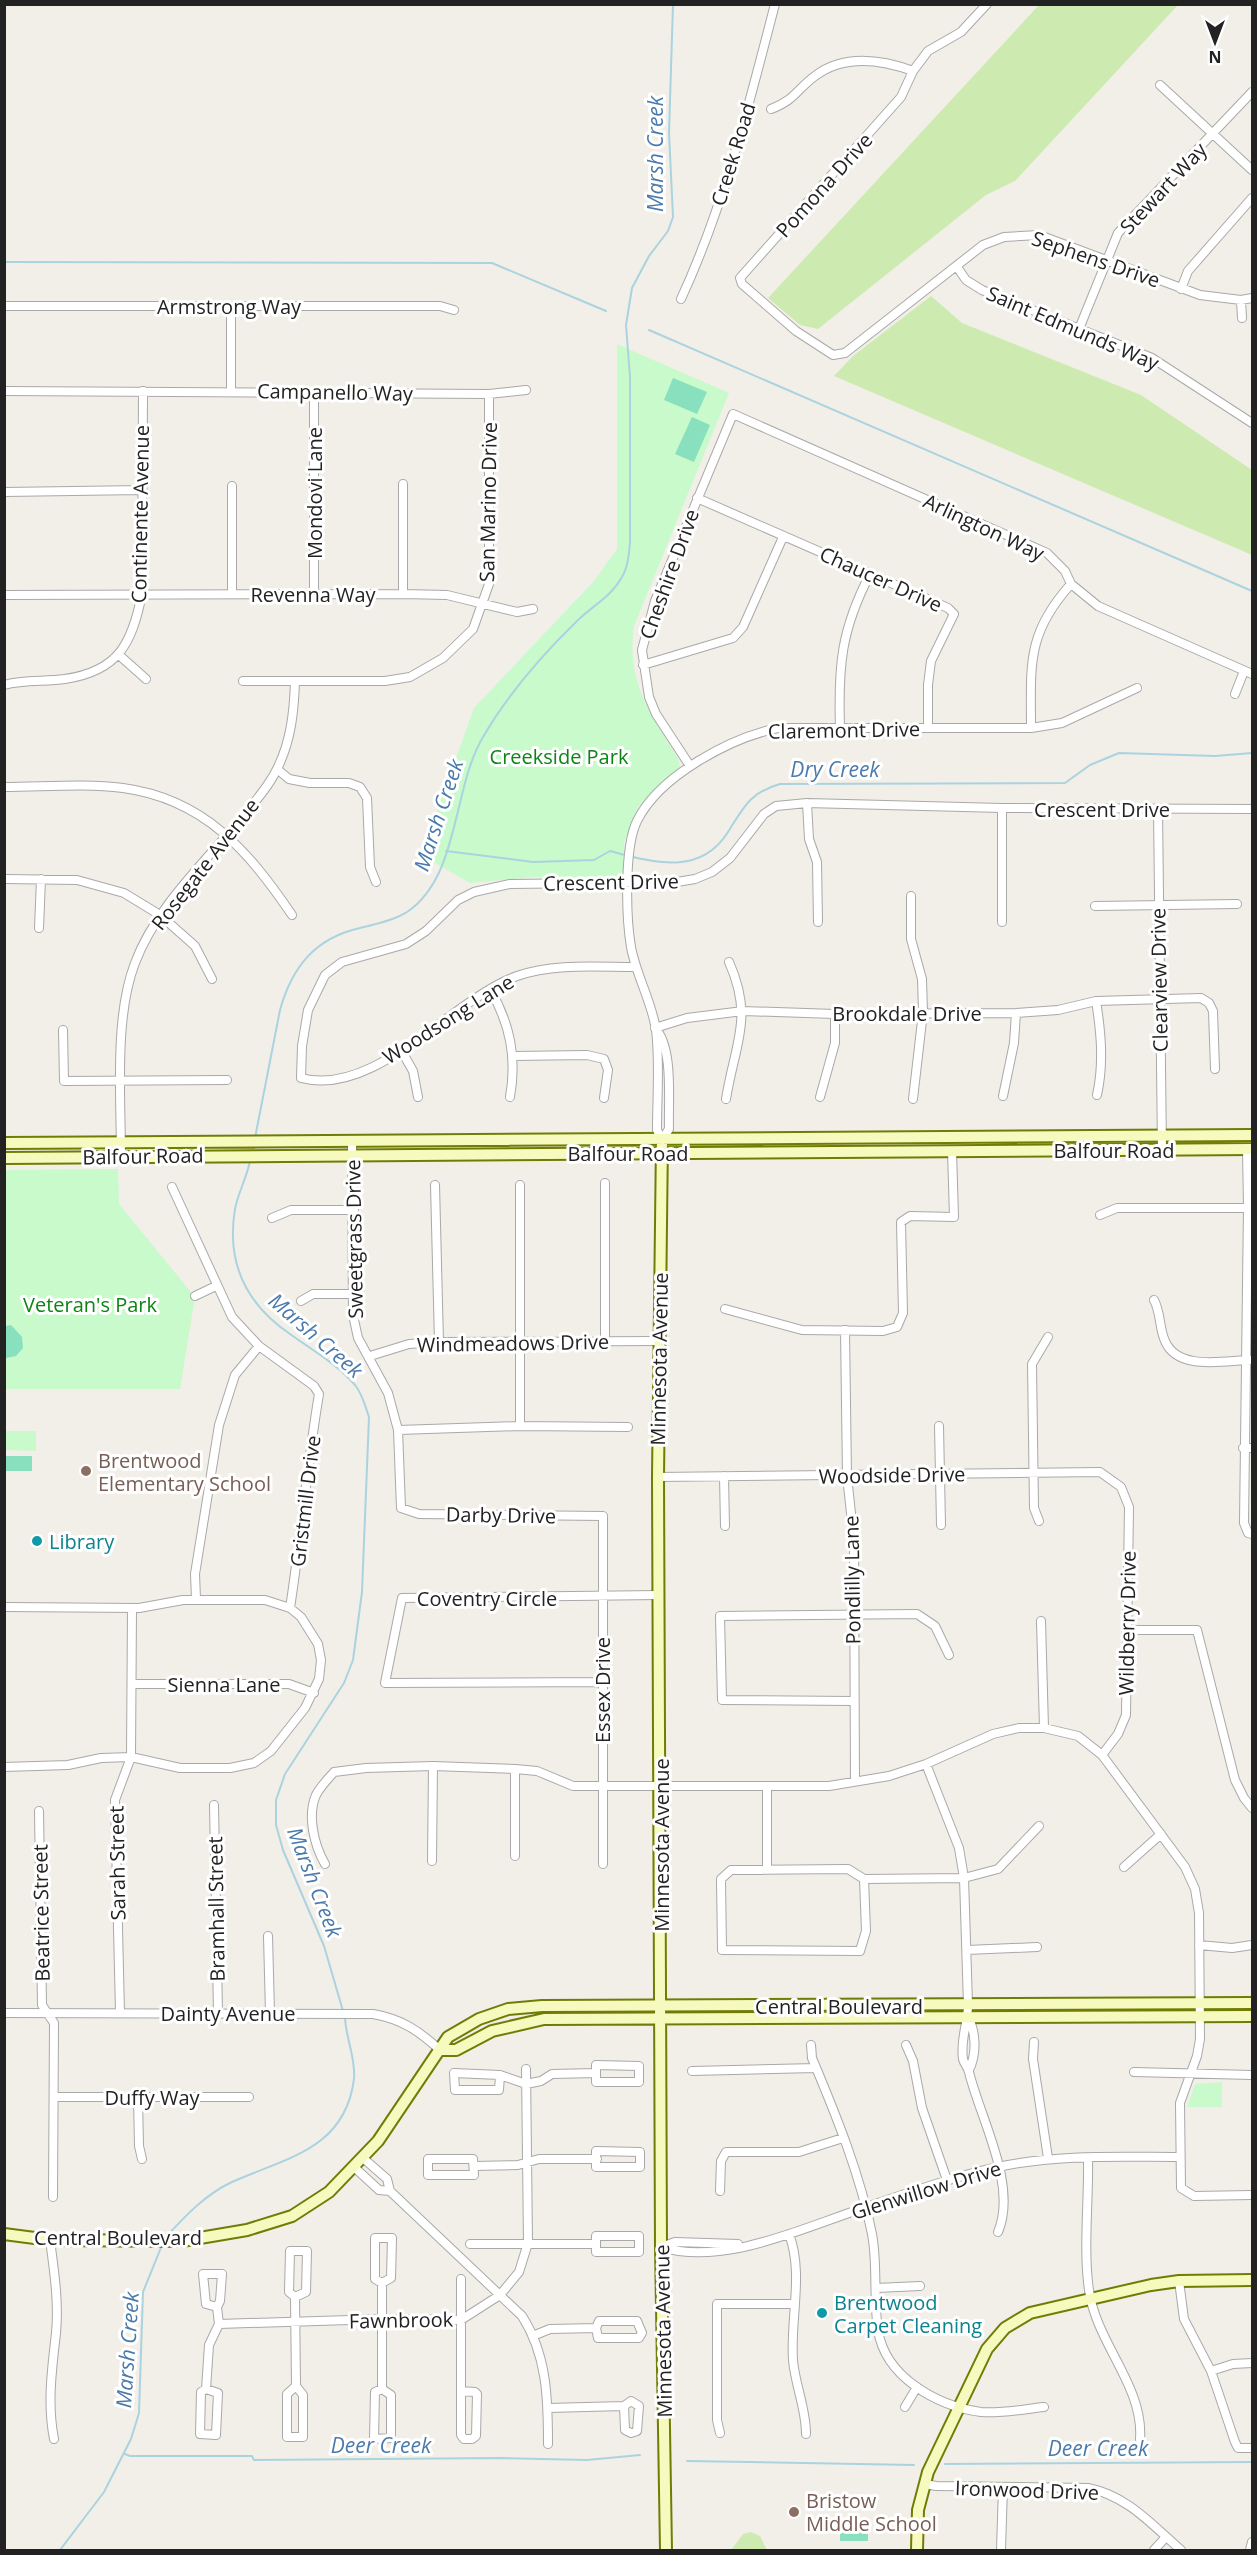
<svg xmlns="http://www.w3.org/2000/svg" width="1257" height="2555" font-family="'Open Sans',sans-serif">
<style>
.grass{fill:#cdebb0}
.park{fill:#c8facc}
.pitch{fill:#88e0be}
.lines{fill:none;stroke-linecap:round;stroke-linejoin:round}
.stream{stroke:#aad3df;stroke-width:2}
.street-casing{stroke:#a9a9a9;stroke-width:10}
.secondary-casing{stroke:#707d05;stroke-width:14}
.street{stroke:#fff;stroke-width:8}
.secondary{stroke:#f7fabf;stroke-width:10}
.education-dot{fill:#8d6e63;stroke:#fff;stroke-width:2}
.culture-dot{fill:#0f9aa8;stroke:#fff;stroke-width:2}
.labels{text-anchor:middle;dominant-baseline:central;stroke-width:6;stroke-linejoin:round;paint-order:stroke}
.street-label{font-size:20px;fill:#222;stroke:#fff}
.park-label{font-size:20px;fill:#0c8416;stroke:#fff}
.education-label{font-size:20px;fill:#785e54;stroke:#fff;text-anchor:start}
.culture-label{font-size:20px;fill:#0d838f;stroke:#fff;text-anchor:start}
.water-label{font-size:21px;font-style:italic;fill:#4a7aab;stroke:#fff}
</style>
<rect width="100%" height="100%" fill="#f2efe9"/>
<path class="grass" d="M1039,5H1178L1015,181L986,195L818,329L800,325L768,298Z
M931,296L962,323L1141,395L1252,470V555L834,376L853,356Z
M751,2532L760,2536L767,2550L732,2549L743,2534Z"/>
<path class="park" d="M617,344L729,393L634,626C626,682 650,714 678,758L680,767L638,807L624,843L625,880L534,877L470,883L421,855L474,708L594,581L617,549Z
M118,1169L119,1204L195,1297L180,1389H5L4,1170Z
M5,1431H36V1451L5,1450Z
M1222,2082V2107H1187L1195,2084Z"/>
<path class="pitch" d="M673,378L707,392L697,414L664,400Z
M692,417L710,425L694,462L675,454Z
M11,1325L22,1337L23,1348L16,1356L6,1358L5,1326Z
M5,1456H32V1471H5Z
M840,2527H868V2541H840Z"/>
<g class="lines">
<path class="stream" d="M4,262L492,263L606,311
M649,330L1252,591
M446,851L533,862L594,860L610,851C652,862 700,877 728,832C744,807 749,793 780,784L1065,783L1090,765L1119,753L1215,756L1252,753
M255,1138L280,1010C292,967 315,938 360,928C375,924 393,921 407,912C460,876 452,789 483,737C508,694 541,656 577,621C592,606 611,597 622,577C628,567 629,554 630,542V377L626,325L632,288L649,256L668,231L673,217L669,133L673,4
M250,1161C247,1177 238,1193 235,1209C226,1263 246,1304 290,1334C312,1350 337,1364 355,1385C363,1395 365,1406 369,1417L362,1592L353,1660L344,1683L285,1774L276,1800V1825L283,1850L324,1946L343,2011
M166,2237C185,2216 206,2194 232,2182C285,2158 345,2150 354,2079C356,2058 345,2036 345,2016
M125,2454L130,2456H252L254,2460L502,2458L587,2460L640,2455
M687,2461L914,2465
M945,2464L1252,2462
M60,2550L104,2492L131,2439L139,2413L143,2292L162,2245"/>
<defs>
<path id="street" d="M987,4L961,32L928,51L913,71L901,97L740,278L742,284L796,331L833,355L845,353L983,245L1004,237L1039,235L1200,295L1241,300L1252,298
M1160,85L1252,170
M771,109C795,100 796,90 815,76C844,54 880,59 913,71
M957,267L966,280L982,290L1152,358L1252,423
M1181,289L1188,271L1252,198
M681,299C724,206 749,104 775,4
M1241,300L1242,318
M4,306H440L454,310
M1079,329L1118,233L1252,92
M4,391L489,394L526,390
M231,391V306
M403,484V594
M232,486V593
M4,492L142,490
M697,498L948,608L954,614L931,661L928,685V728
M314,594V393
M4,595L403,594L447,595L517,612L533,609
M119,655L146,679
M643,665L733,638L743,627L783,537
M243,681H385L410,677L443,658L473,629L489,584V394
M4,685C24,679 45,682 65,679C119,671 132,643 142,594L143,391
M1235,694L1244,671
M840,728C838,666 841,630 870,574
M1031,728C1031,665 1026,634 1071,584
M690,766L656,714L649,697L642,650L655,601L733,414L1047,553L1065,571L1071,584L1098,606L1252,674
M277,769L289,779L310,783H349L360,787L367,798L370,867L376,882
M4,787C43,787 85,783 123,788C205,799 249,852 292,915
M807,803L809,839L817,862L818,922
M1002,808V922
M1158,810L1162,1150
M4,879L77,880L124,893L160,915L195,946L212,979
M911,896V939L922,979L923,1012L913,1099
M1095,906L1237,904
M39,928L41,879
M635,967C597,967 553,963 517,976C451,1000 375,1098 301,1078L302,1046L308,1010L325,975L342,962L406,944L426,931L458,900L474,892L510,884L677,882L695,879L712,872L730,858L764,814L776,806L807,803L1002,808L1252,809
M490,989C510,1024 517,1057 510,1097
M1096,1001C1101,1032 1104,1063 1097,1095
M655,1028C674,1048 668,1102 669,1129L662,1140L657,1130C657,1097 660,1062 656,1030C652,1002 636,975 631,947C626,917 624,847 637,821C659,776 730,738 778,728H1031L1062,723L1137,688
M655,1028L687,1018L743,1011L835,1014L1016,1013L1058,1010L1096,1001L1201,998L1209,1003L1213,1011L1215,1069
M63,1030L64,1081L227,1080
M401,1050L413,1071L418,1097
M513,1056L587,1055L604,1059L608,1070L604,1098
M1003,1096L1014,1043L1016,1013
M820,1097L835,1043V1014
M726,1099C735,1043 754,1018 729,962
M352,1141L353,1315L358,1338L388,1393L398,1430L401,1508L419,1514L603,1516V1864
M1247,1149L1248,1208L1244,1523L1248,1533L1252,1534
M121,1157C121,1098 114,1017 135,963C155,909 203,864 239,821C252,805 268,788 277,769C291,741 294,712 295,681
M435,1185L439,1342
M520,1185V1426
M172,1187L232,1317L259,1346L314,1386L319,1394C307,1465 301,1537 290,1608
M1100,1215L1117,1208H1248
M272,1218L291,1210H354
M195,1296L216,1286
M1154,1300C1161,1313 1159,1328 1165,1341C1178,1372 1226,1360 1252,1360
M301,1301L313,1294H355
M725,1309L802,1330L883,1331L897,1327L903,1313L901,1222L910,1216L954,1217L952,1151
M845,1330L847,1476L854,1541L855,1781
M605,1341V1183
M370,1356L409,1344L439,1342L658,1341
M939,1426L941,1525
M398,1430L520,1426L628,1427
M1243,1448H1252
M724,1476L725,1526
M658,1477L1100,1472L1121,1487L1129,1507L1126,1715L1118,1734L1102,1755
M1039,1521L1034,1508L1032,1364L1048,1337
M196,1599L195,1574L219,1425L235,1375L259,1346
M4,1607L139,1608L183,1600H265L290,1608L301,1617L318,1644L321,1660L319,1679L305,1708L271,1751L254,1763L230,1768H180L131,1757L101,1758L68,1765L4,1767
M1041,1621L1044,1728
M1126,1630H1197L1235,1780L1244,1798L1252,1808
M601,1682L385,1683L402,1598L659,1595
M132,1684H289L314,1693
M853,1701L722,1700L720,1616L917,1614L935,1626L949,1655
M926,1764L959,1848L964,1878L968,2005C968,2023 960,2040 963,2059C964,2064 968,2067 969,2072C980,2118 1018,2185 998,2232
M515,1769V1856
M767,1787V1870
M214,1805L218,2013
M39,1811L42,2005L54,2023L53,2197
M432,1861L433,1766
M325,1864C314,1845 307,1815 316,1795C320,1787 328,1779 334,1772L366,1768L433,1766L515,1769L537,1771L573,1786H829L889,1776L926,1764L993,1734L1019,1728H1044L1078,1736L1102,1755L1185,1867L1195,1889L1199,1913L1200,2039L1197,2056L1180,2103L1181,2188L1194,2196L1252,2195
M1124,1867L1161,1834
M864,1879L866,1931L860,1951L722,1950L721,1879L731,1870L848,1869L864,1879L964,1878L998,1869L1039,1826
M268,1936L270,2013
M1199,1945L1232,1948L1252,1945
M967,1950L1037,1947
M4,2013L373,2014C402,2019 419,2031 440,2050
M120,2013L115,1800L131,1757L132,1608
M968,2017C976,2032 977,2054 969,2070
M1034,2042L1033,2059L1048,2158
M811,2045L812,2058C836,2115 860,2174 872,2234C878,2266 873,2298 878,2330C885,2377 937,2406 981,2412C1001,2414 1024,2409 1044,2407
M906,2045L913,2061L922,2108L947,2180
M596,2065L639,2066V2082H596Z
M692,2071L816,2068
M1134,2072L1252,2075
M500,2075L499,2090H455L454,2073L500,2075L526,2084L541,2081L552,2074L596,2073
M55,2097H249
M138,2098L139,2146L142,2159
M596,2151L640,2152V2167H596Z
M363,2158L387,2179L390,2191L522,2316C547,2355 548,2398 548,2444
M1088,2158C1089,2199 1083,2250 1089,2290C1096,2343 1144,2386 1140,2439
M428,2159H473L474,2175H428Z
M474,2166L518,2165L539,2159H597
M354,2167L379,2190L390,2191
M720,2191L721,2161L726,2152H799L843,2138
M789,2234C804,2273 790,2319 793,2360C795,2385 806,2408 806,2434
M596,2236H639V2252H596Z
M375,2238H392L391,2278L382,2283L375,2279Z
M50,2240C54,2270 59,2302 56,2333C52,2369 47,2403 54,2439
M470,2244H596
M661,2247C721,2266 798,2230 855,2211C902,2195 949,2178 998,2167C1057,2154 1119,2157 1179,2157
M661,2247L675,2242L738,2244
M461,2279V2435L464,2439H472L476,2436L477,2394L475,2392L461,2391
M1179,2281L1184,2319L1211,2371L1235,2442L1238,2448H1252
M382,2283V2389
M876,2288L920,2286
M295,2297L306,2292L307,2251H290L289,2292L295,2297L296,2386L303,2395V2437H287V2394L296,2386
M599,2321H637L642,2333L639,2338H598L596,2328Z
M219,2324L382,2319L461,2320L500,2295L519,2272L528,2243L526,2069
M535,2335L550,2329L596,2328
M1211,2371L1233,2364L1252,2363
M206,2389L218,2393L216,2435L200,2434L201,2392L206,2389L209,2345L219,2324L217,2307L220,2301L222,2274H203L206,2304L217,2307
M382,2389L391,2395V2438L374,2439L375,2392Z
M631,2401L639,2406L637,2431L631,2433L625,2430L624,2406Z
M905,2407L917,2387
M548,2408L624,2406
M720,2433L717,2420V2304H794
M925,2484L936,2486L1088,2488C1128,2496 1152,2525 1181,2550
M1001,2550L1003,2487
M1154,2550L1166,2537
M1250,2550L1252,2542"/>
<path id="secondary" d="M662,1140L658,1477L661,2247L666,2550
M4,1143L1252,1135
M4,1158L1252,1149
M440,2050H456L492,2031L544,2019L1252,2016
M4,2234L50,2240L182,2241L247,2230L292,2216L329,2192L378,2141L448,2037L479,2019L508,2009L542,2006L1252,2003
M917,2550L918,2510L928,2472L987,2349L1005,2328L1030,2313L1151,2285L1179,2281L1252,2280"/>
</defs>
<use href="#street" class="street-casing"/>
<use href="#secondary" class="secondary-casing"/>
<use href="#street" class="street"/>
<use href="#secondary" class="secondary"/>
</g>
<g class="education-dot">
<circle cx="86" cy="1471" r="6"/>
<circle cx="794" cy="2512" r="6"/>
</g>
<g class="culture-dot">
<circle cx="37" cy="1541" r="6"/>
<circle cx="822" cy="2313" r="6"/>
</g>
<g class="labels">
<g class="street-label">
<text transform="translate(733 154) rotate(-73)">Creek Road</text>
<text transform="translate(824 185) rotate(-48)">Pomona Drive</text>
<text transform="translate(1163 188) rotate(-47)">Stewart Way</text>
<text transform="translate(1096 259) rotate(19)">Sephens Drive</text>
<text x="229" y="306">Armstrong Way</text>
<text transform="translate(1073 328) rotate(23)">Saint Edmunds Way</text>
<text transform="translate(335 392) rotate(1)">Campanello Way</text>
<text transform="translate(314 493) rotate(-90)">Mondovi Lane</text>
<text transform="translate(488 502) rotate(-89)">San Marino Drive</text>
<text transform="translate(140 514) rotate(-89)">Continente Avenue</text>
<text transform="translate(984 527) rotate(25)">Arlington Way</text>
<text transform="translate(669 574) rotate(-70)">Cheshire Drive</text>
<text transform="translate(881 579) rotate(24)">Chaucer Drive</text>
<text x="313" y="594">Revenna Way</text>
<text transform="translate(844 730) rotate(-1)">Claremont Drive</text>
<text x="1102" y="809">Crescent Drive</text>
<text transform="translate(205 864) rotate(-52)">Rosegate Avenue</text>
<text transform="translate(611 882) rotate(-1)">Crescent Drive</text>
<text transform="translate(1159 980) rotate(-91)">Clearview Drive</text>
<text x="907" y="1013">Brookdale Drive</text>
<text transform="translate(448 1019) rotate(-32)">Woodsong Lane</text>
<text x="1114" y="1150">Balfour Road</text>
<text x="628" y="1153">Balfour Road</text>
<text transform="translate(143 1156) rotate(-1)">Balfour Road</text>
<text transform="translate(354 1239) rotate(-91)">Sweetgrass Drive</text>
<text transform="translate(513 1343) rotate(-1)">Windmeadows Drive</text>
<text transform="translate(659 1359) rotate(-89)">Minnesota Avenue</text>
<text transform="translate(892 1475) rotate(-1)">Woodside Drive</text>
<text transform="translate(305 1501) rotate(-83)">Gristmill Drive</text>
<text transform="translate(501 1515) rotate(1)">Darby Drive</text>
<text transform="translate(852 1580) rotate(-91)">Pondlilly Lane</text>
<text x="487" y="1598">Coventry Circle</text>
<text transform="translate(1127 1623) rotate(-89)">Wildberry Drive</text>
<text x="224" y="1684">Sienna Lane</text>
<text transform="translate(602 1690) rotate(-90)">Essex Drive</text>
<text transform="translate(661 1845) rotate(-90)">Minnesota Avenue</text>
<text transform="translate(117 1863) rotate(-91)">Sarah Street</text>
<text transform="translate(216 1909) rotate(-91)">Bramhall Street</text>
<text transform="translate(41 1913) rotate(-91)">Beatrice Street</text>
<text x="839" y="2006">Central Boulevard</text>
<text x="228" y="2013">Dainty Avenue</text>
<text x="152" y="2097">Duffy Way</text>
<text transform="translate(926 2190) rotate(-17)">Glenwillow Drive</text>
<text x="118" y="2237">Central Boulevard</text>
<text transform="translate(401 2320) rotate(-1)">Fawnbrook</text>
<text transform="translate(663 2331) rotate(-91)">Minnesota Avenue</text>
<text transform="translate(1027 2490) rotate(2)">Ironwood Drive</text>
</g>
<g class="park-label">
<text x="559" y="756">Creekside Park</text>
<text x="90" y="1304">Veteran's Park</text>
</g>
<g class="education-label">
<text x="98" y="1460">Brentwood<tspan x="98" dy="23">Elementary School</tspan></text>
<text x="806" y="2500">Bristow<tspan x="806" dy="23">Middle School</tspan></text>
</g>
<g class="culture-label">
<text x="49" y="1541">Library</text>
<text x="834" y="2302">Brentwood<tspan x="834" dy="23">Carpet Cleaning</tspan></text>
</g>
<g class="water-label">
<text transform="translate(655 154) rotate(-90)">Marsh Creek</text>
<text x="835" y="769">Dry Creek</text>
<text transform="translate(438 815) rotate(-72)">Marsh Creek</text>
<text transform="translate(316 1335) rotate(41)">Marsh Creek</text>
<text transform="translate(315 1882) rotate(69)">Marsh Creek</text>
<text transform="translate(127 2350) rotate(-86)">Marsh Creek</text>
<text x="381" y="2445">Deer Creek</text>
<text x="1098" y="2448">Deer Creek</text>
</g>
</g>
<rect width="1257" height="2555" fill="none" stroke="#222222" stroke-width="12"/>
<g transform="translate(1215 42) rotate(180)" stroke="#ffffff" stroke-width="4.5" paint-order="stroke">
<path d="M0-4.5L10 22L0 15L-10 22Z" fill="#222222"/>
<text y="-9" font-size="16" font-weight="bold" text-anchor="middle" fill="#222222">N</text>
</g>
</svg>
